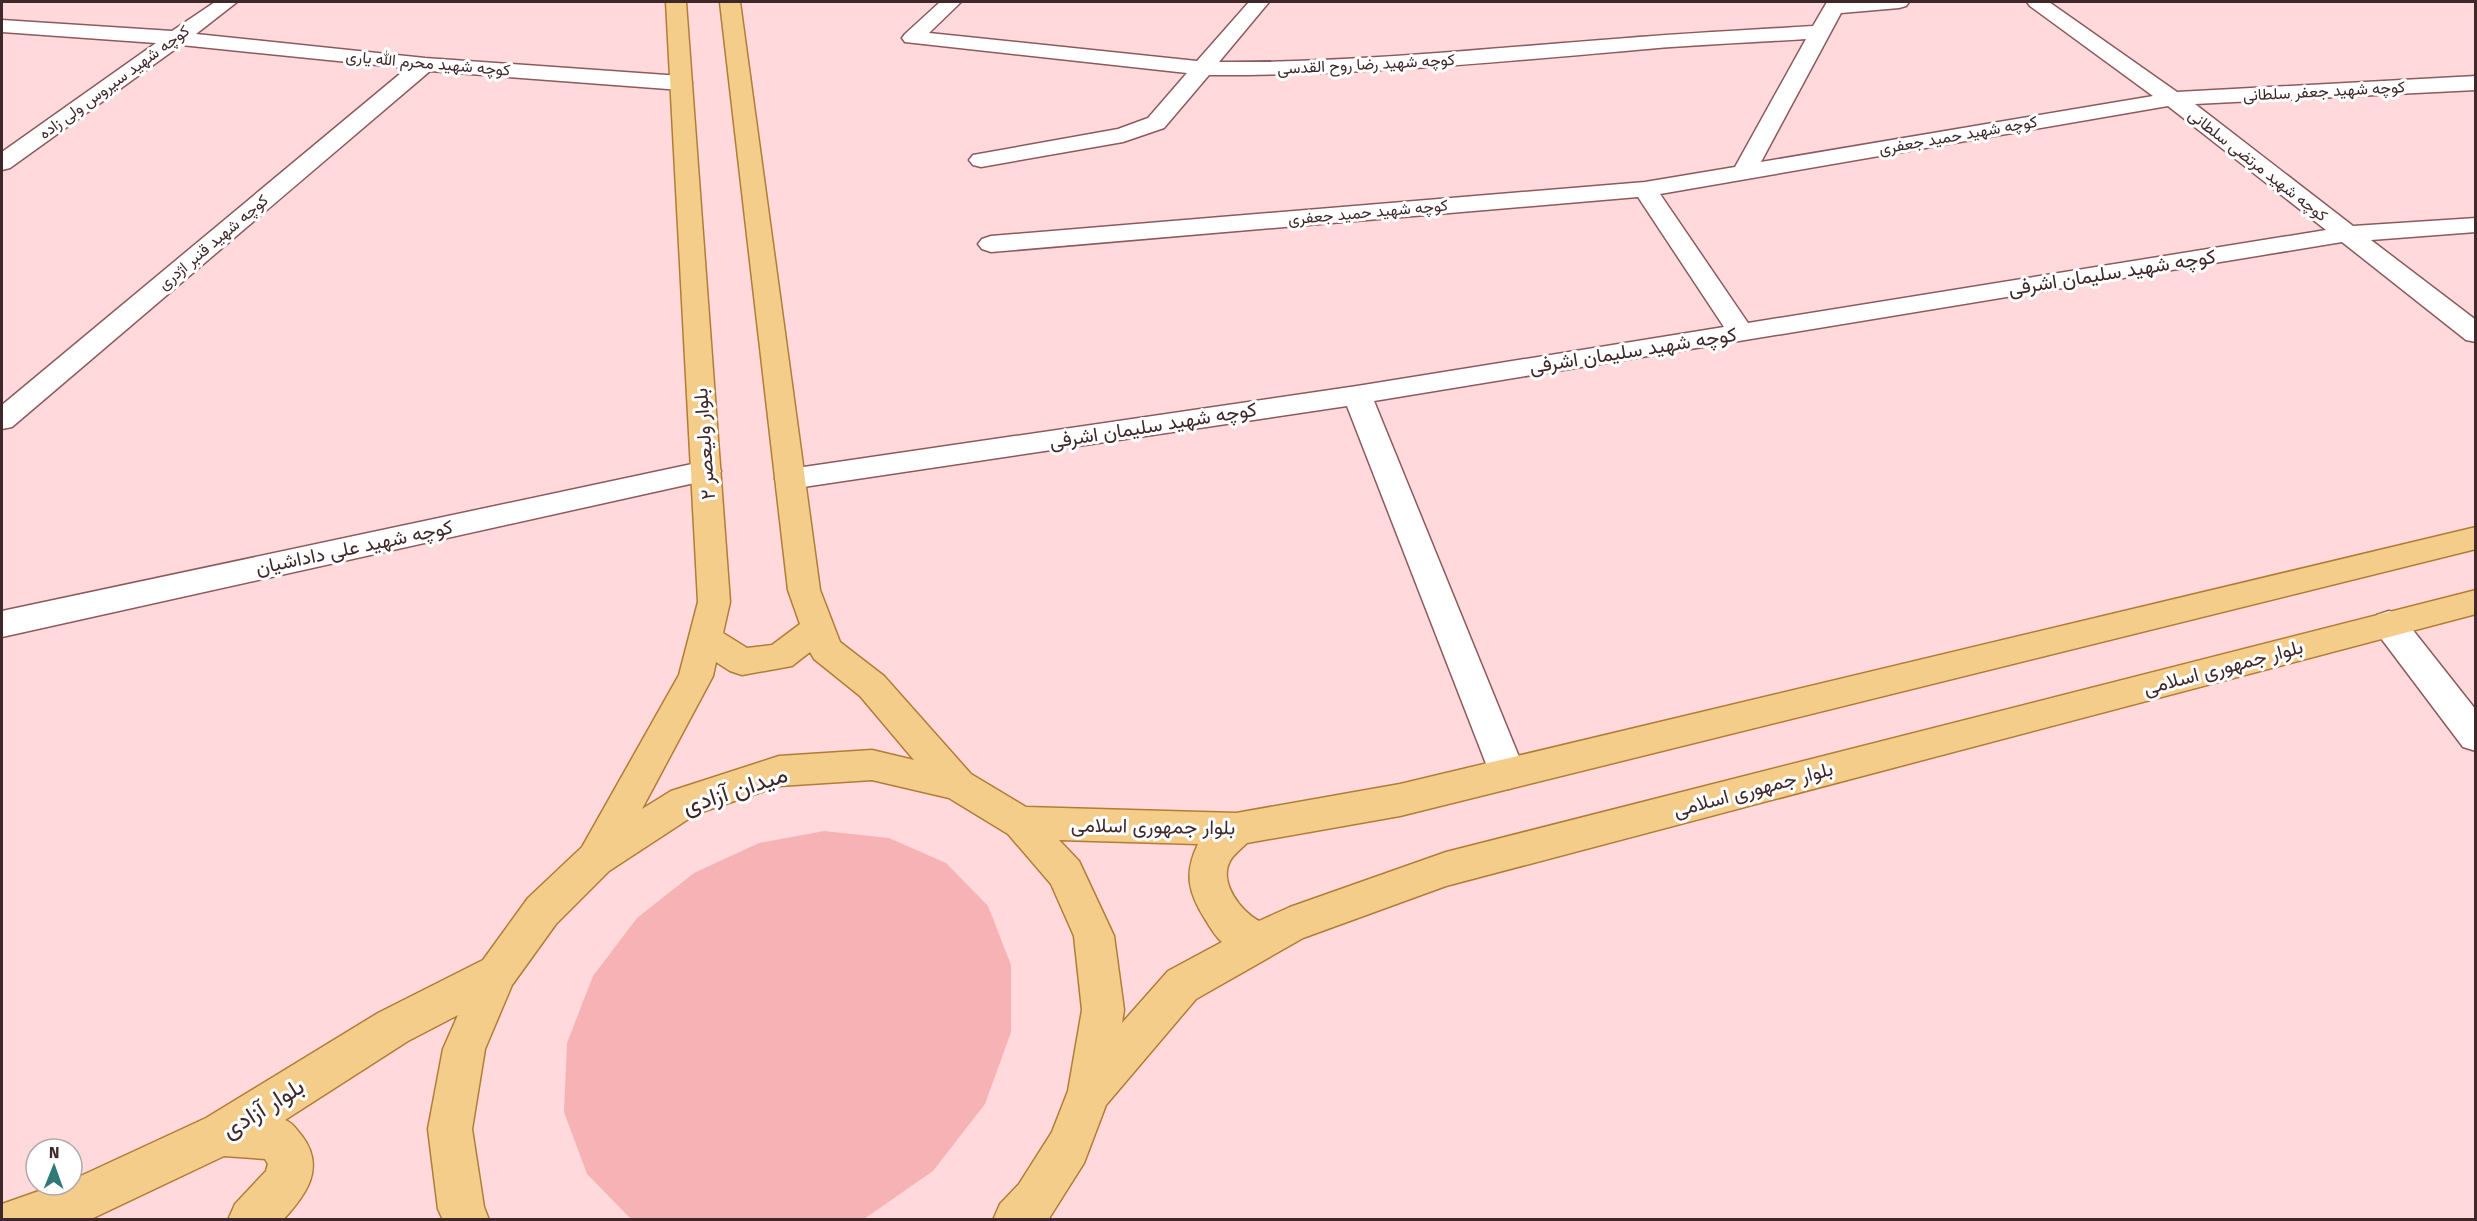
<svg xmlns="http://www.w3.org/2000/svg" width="2477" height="1221" font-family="'Fira Sans',Vazirmatn,sans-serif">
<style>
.green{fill:#f7b2b5}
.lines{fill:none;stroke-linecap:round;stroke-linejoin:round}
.minor-casing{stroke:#8e595d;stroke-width:3}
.major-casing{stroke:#b17d36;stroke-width:3}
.minor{fill:#fff;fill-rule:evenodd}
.major{fill:#f5cd8b;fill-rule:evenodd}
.labels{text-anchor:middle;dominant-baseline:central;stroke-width:6;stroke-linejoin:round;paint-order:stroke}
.far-street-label{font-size:16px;fill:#3f2829;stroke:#fff}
.street-label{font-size:20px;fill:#3f2829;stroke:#fff}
.near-street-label{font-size:24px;fill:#3f2829;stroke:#fff}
</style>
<rect width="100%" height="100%" fill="#ffd9db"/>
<path class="green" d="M824,831L889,838L946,863L988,906L1011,965V1032L985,1104L933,1171L864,1219H631L587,1174L564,1112L567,1043L593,976L637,918L694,873L759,843Z"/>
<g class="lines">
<defs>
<path id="minor" d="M215,2H237L196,34L425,58L681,76L689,78L692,83L689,88L681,90L430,71L12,427L2,429V405L407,68L181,45L10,168L2,170V152L156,43L2,32V20L172,31Z
M940,2H961L929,33L1197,61L1249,2H1269L1219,62C1356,63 1491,48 1627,38C1689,33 1751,30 1813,26L1827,2H1909L1906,6L1899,8L1841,13L1761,162L2153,96L2030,6L2027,2H2049L2177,92L2476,76V90L2195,104L2353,226L2476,218V232L2371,240L2476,320V342L2466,340L2342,242L1374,401L1526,774L1521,785L1508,789L1495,785L1490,774L1347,406L790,489L779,486L775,479L779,472L790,469L1357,386L1724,327L1638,197L991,252L982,249L978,244L982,239L991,236L1645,182L1735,167L1806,39C1746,43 1685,45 1625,51C1486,63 1348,76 1209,75L1164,128L1123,142L981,167L973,165L969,160L973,155L1118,129L1148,118L1187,73L905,42L902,38L905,34ZM2168,106L2326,230L1748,323L1660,194Z
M706,461L717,464L721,471L717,478L2,637V611Z
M2389,611L2401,615L2476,710V751L2463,747L2377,633L2372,624L2377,615Z"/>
<path id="major" d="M666,2H686L730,602L723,633L747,648L772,645L800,624L788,590L720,2H740L820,590L840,642L884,676L971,774L1026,807L1236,813L1400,784L2476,527V549L1400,816L1247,843C1241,849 1233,855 1230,861C1218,883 1242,912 1259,921L1290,907L1446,852L2476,590V614L1446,886L1303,938L1196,999L1106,1105L1084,1163L1048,1220H993L1000,1204L1019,1184L1052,1132L1068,1091L1082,1010L1074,936L1051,884L1008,834L949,798L872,780L779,786L696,814L609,871L556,924L512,985L485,1049L472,1129L484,1207L489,1220H443L438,1209L428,1129L443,1049L458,1015L408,1041L285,1120C293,1123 296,1129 302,1136C326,1168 306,1195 283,1220H228L235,1204L266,1171L268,1164L265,1159L224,1156L89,1220H2V1204L56,1185H72V1180L206,1118L378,1013L483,960L528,898L582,847L679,675L698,602ZM810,652L814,659L860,696L914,760L872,750L779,756L671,791L642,809L713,676L716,662L730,671L742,675L792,666ZM1059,840L1198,844C1184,873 1188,892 1205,919C1210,927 1215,936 1222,942L1168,971L1122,1023L1124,1010L1114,936L1079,861Z"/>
</defs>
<use href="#minor" class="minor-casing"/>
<use href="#major" class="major-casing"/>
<use href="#minor" class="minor"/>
<use href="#major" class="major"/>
</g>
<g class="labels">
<g class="far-street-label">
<text transform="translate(428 63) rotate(5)">کوچه شهید محرم الله یاری</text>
<text transform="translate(1366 64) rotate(-3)">کوچه شهید رضا روح القدسی</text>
<text transform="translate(114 82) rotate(-36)">کوچه شهید سیروس ولی زاده</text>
<text transform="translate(2324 91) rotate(-3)">کوچه شهید جعفر سلطانی</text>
<text transform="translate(1958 135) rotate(-10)">کوچه شهید حمید جعفری</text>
<text transform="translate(2258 165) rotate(38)">کوچه شهید مرتضی سلطانی</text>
<text transform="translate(1368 212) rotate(-5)">کوچه شهید حمید جعفری</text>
<text transform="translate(213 242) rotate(-40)">کوچه شهید قنبر اژدری</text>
</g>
<g class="street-label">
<text transform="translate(2112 272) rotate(-9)">کوچه شهید سلیمان اشرفی</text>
<text transform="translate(1633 350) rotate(-9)">کوچه شهید سلیمان اشرفی</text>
<text transform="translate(1153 425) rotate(-9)">کوچه شهید سلیمان اشرفی</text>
<text transform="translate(704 444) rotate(-94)">بلوار ولیعصر ۲</text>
<text transform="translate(354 547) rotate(-12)">کوچه شهید علی داداشیان</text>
<text transform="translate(2223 667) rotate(-15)">بلوار جمهوری اسلامی</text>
<text transform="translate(1753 789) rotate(-15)">بلوار جمهوری اسلامی</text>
<text transform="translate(1153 826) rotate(1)">بلوار جمهوری اسلامی</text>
</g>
<g class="near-street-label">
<text transform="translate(735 790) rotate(-18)">میدان آزادی</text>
<text transform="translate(263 1108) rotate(-32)">بلوار آزادی</text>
</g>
</g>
<rect width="2477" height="1221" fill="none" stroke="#3f2829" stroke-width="6"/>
<g transform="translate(54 1167) rotate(1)"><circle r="28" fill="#ffffff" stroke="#b2a9a9" stroke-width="1.5"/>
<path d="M0-4.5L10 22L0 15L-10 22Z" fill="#2f7979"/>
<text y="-9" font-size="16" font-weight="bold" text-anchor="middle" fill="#3f2829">N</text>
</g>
</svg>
